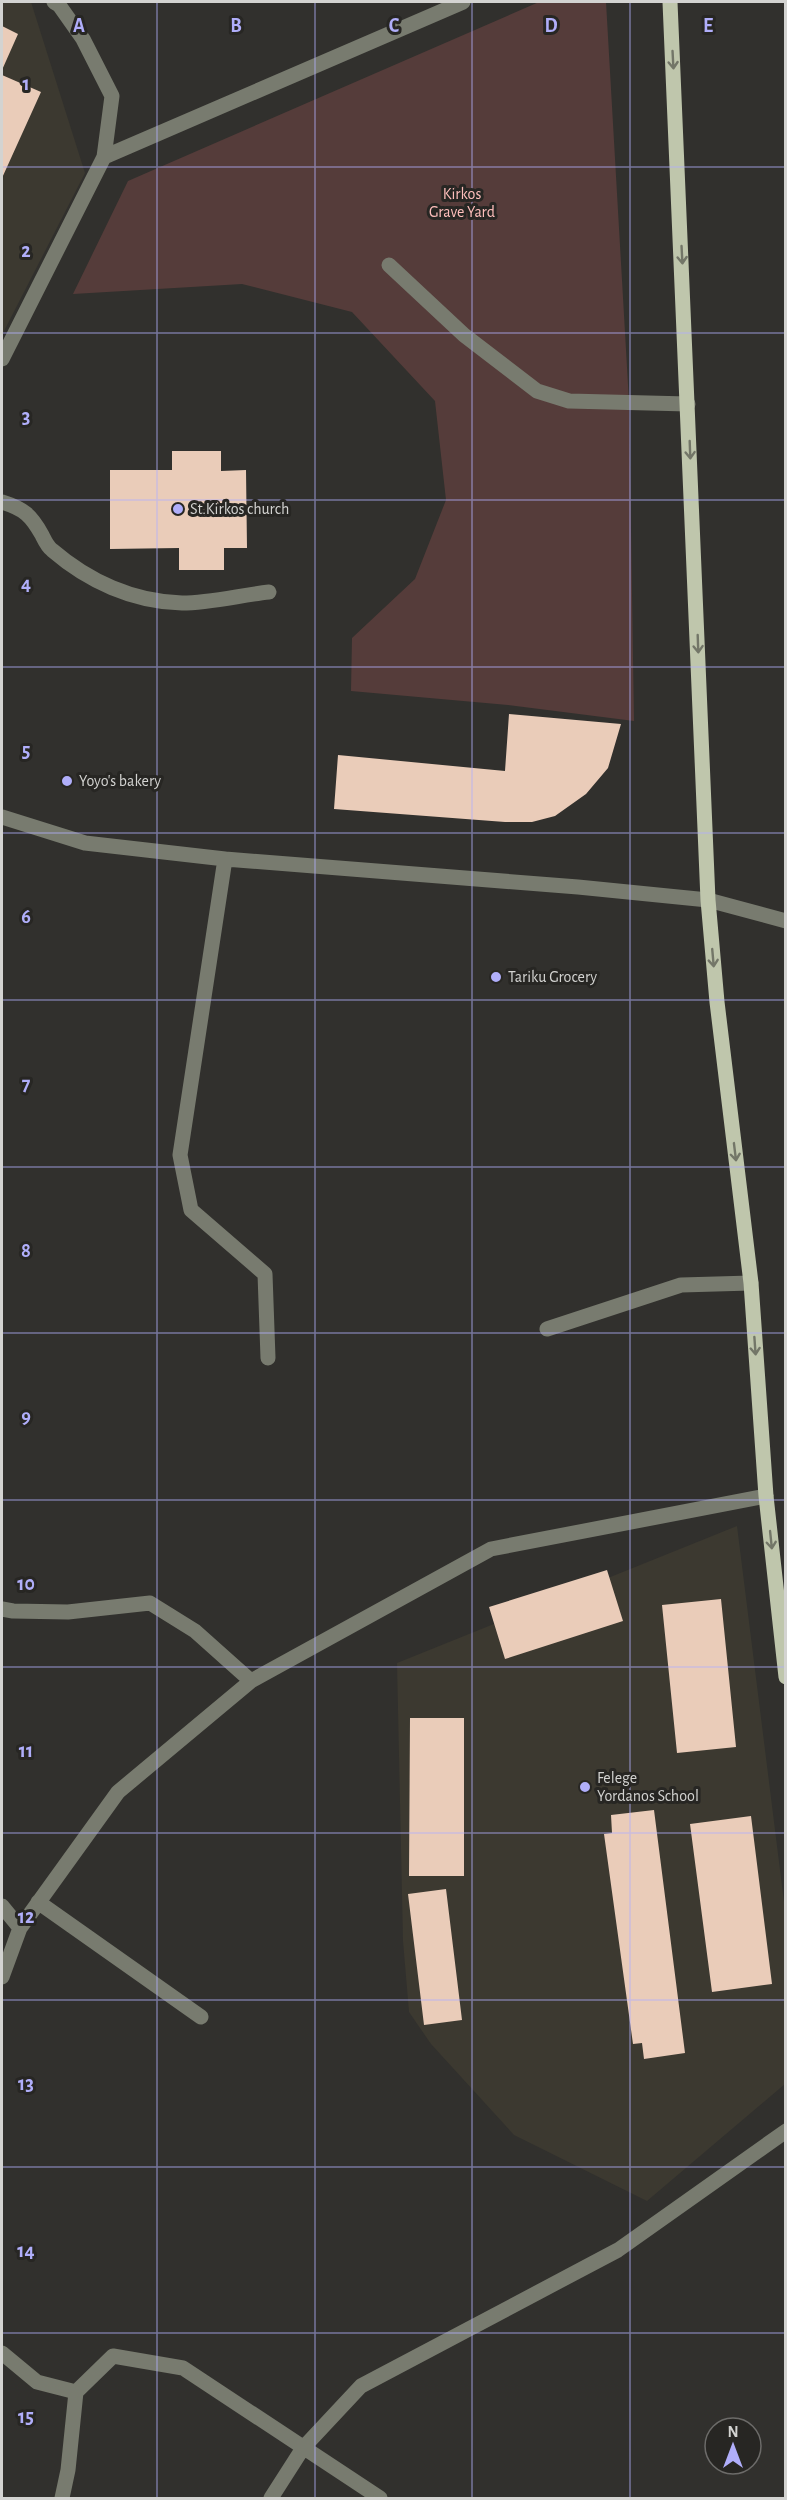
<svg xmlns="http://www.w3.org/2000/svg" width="787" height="2500" font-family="'Alegreya Sans',sans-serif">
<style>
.built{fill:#3c3930}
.green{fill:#553c3a}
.building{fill:#eaccb9}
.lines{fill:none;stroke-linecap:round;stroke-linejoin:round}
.minor{stroke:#787b6f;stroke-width:15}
.major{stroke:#bfc6ac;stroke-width:15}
.oneway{stroke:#737668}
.grid{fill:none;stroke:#b0aefa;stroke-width:1.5;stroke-opacity:0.55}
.poi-dot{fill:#b0aefa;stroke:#272623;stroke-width:2}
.labels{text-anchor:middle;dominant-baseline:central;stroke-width:6;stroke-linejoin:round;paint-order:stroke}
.park-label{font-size:16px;fill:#ffbfbc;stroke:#272623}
.poi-label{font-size:16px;fill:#d3d3d1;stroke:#272623;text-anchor:start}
.grid-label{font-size:20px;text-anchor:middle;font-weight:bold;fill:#b0aefa;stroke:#272623;stroke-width:6;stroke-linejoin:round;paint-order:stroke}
</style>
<rect width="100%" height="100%" fill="#31302d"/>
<path class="built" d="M2,2H31L85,173L2,335Z
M737,1526L785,1910V2084L647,2201L514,2135L431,2044L409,2012L403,1941L397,1663Z"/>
<path class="green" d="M539,2H606L629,402L634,721L508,705L351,691L352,638L415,579L446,500L435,401L352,312L242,284L73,294L128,181Z"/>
<path class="building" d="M2,26L18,34L2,70Z
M2,75L41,92L2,178Z
M172,451H221V471L246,470L247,548H224V570H179V548L110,549V470H172Z
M509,714L621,724L608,768L586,794L555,816L532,822H505L334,809L338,755L505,771Z
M607,1570L623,1621L505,1659L489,1607Z
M721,1599L736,1747L677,1753L662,1605Z
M410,1718H464V1876H409Z
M654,1810L685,2053L644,2059L642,2043L633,2044L604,1834L612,1833L611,1815Z
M751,1816L772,1984L712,1992L690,1824Z
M446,1889L462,2020L424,2025L408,1894Z"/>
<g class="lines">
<path class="minor" d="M54,2L59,5L83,39L112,96L104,157
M389,265L464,335L537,391L569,401L688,404
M2,359L104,157L463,2
M2,502C24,509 31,515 42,535C45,541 47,546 52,550C88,581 133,602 182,603C210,603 241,595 269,592
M2,817L85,843L225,859L578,887L708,900L786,921
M225,859L180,1155L191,1210L265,1274L268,1358
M547,1329L681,1285L751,1283
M2,1609L13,1611L68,1612L150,1603L195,1631L251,1681
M38,1902L201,2017
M2,1906L20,1928
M2,1977L20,1928L118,1792L251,1681L491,1549L766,1496
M2,2353L37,2382L76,2392
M62,2498L68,2470L76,2392L113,2356L183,2368L380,2498
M271,2498L303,2448L361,2386L618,2250L786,2131"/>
<path class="major" d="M670,2L708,900L717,1002L751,1283L766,1496L786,1677"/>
</g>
<defs><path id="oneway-shaft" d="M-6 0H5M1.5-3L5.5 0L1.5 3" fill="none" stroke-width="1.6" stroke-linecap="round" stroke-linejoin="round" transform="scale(1.5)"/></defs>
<g class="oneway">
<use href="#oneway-shaft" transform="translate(673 60) rotate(87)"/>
<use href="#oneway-shaft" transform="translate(682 255) rotate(87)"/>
<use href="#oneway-shaft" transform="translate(690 450) rotate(88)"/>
<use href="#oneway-shaft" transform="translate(698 644) rotate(88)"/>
<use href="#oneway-shaft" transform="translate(713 958) rotate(85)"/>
<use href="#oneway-shaft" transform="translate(735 1152) rotate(83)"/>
<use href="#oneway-shaft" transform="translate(755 1346) rotate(86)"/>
<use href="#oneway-shaft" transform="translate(771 1540) rotate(84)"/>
</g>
<path class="grid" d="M157,2V2498M315,2V2498M472,2V2498M630,2V2498M2,167H786M2,333H786M2,500H786M2,667H786M2,833H786M2,1000H786M2,1167H786M2,1333H786M2,1500H786M2,1667H786M2,1833H786M2,2000H786M2,2167H786M2,2333H786"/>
<g class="poi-dot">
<circle cx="178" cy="509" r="6"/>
<circle cx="67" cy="781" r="6"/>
<circle cx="496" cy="977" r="6"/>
<circle cx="585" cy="1787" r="6"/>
</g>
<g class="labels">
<g class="park-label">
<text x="462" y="194">Kirkos<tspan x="462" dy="18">Grave Yard</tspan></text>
</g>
<g class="poi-label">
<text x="190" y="509">St.Kirkos church</text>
<text x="79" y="781">Yoyo's bakery</text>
<text x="508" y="977">Tariku Grocery</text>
<text x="597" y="1778">Felege<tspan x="597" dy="18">Yordanos School</tspan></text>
</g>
</g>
<g class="grid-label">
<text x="79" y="32">A</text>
<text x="236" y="32">B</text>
<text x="394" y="32">C</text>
<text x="551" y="32">D</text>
<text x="708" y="32">E</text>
<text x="26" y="90">1</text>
<text x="26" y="257">2</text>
<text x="26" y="423">3</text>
<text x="26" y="590">4</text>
<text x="26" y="757">5</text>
<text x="26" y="923">6</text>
<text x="26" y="1090">7</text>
<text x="26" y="1257">8</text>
<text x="26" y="1423">9</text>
<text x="26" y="1590">10</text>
<text x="26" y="1757">11</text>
<text x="26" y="1923">12</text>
<text x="26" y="2090">13</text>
<text x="26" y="2257">14</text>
<text x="26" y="2423">15</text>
</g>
<rect width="787" height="2500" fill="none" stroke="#d3d3d1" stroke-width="6"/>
<g transform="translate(733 2446)"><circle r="28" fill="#272623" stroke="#6c6b69" stroke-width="1.5"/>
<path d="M0-4.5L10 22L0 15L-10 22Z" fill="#b0aefa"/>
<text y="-9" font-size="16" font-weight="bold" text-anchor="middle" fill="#d3d3d1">N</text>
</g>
</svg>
